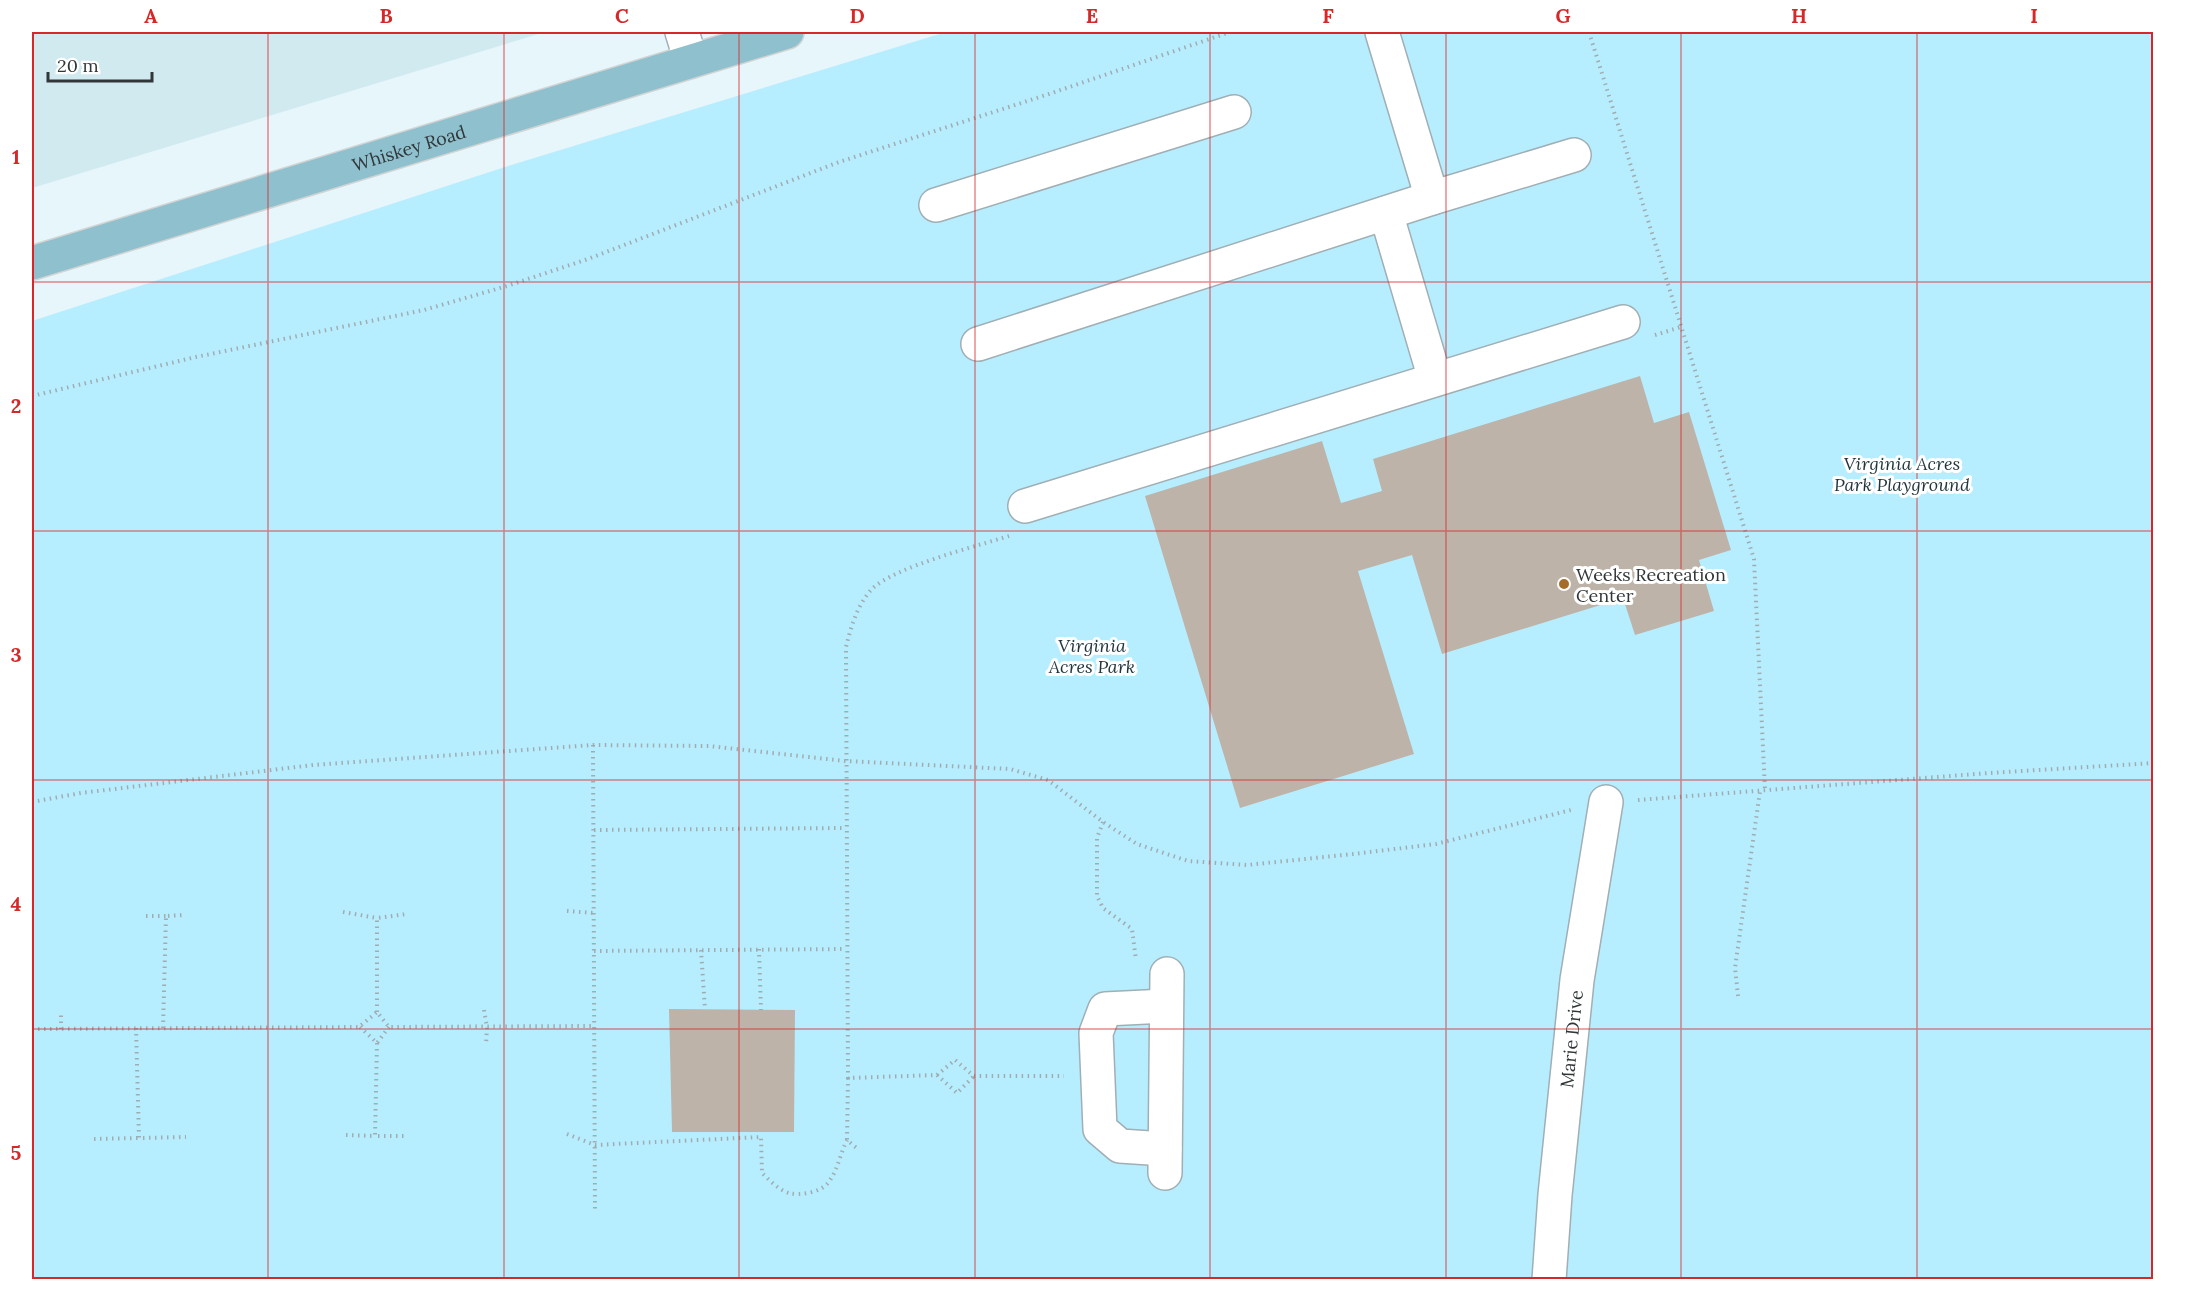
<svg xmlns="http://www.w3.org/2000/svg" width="2185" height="1311" font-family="Lora,serif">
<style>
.built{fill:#d1eaf0}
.green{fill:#b7eeff}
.building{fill:#bdb3a9}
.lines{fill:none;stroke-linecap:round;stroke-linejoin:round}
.minor-casing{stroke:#a0afb4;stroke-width:36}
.major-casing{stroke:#d2d3d3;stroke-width:36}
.path{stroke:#a0acb0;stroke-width:4;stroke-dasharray:1.5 4.5;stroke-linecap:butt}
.minor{stroke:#fff;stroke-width:33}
.major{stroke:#8ec0ce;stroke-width:33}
.grid{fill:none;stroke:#d62828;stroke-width:1.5;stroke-opacity:0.55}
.poi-dot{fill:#a56c2a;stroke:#fff;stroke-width:2}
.labels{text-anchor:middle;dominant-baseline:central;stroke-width:6;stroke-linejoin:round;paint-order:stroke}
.street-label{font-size:18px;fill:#313739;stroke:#fff}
.park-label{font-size:18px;font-style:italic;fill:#1f343b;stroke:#fff}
.poi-label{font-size:18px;fill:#313739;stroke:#fff;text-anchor:start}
.neatline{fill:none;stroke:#d62828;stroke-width:2}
.grid-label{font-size:20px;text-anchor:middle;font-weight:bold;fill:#d62828}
</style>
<rect width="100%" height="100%" fill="#e6f6fb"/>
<path class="built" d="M32,32H545L32,188Z"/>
<path class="green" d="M946,32H2153V1279H32V321L505,167Z"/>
<path class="building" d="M1640,376L1654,423L1689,412L1731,550L1699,560L1714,611L1635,635L1623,598L1442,654L1412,555L1358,571L1414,754L1240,808L1145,496L1322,441L1341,503L1382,491L1373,459Z
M669,1009L795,1010L794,1132H672Z"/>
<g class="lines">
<defs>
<g id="minor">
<path d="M682,32L691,61"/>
<path d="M1382,32L1432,198"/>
<path d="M936,205L1234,112"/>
<path d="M1386,213L1435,379"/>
<path d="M978,344L1432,198L1574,155"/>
<path d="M1025,506L1623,322"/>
<path d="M1165,1149L1120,1146L1100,1129L1096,1033L1105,1009L1166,1006"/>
<path d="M1165,1173L1167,974"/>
<path id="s1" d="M1549,1280L1555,1195L1577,980L1606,802"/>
</g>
<g id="major">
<path id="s2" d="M32,263L787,32"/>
</g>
</defs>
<use href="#minor" class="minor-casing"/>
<use href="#major" class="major-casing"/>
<path class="path" d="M1589,32L1754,559L1765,790
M1655,335L1681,327
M32,396L196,357L424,310L507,286L588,259L839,162L1049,94L1230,32
M1009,536C977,546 894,567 872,589C857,605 851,627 846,647L848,1078L937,1075L955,1060L974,1076H1064
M593,745L595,1213
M1638,800L1989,773L2154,763
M32,802L81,793L313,765L593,745L709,746L845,761L1010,769L1048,780L1103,822L1137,844L1188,861L1247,865L1353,854L1436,844L1571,810
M1103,822L1097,838V896L1103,908L1132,929L1136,960
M594,830L845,828
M567,911L594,913
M343,912L377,918
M146,916H166
M759,949L761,1010
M701,950L705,1009
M594,951L846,949
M1738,996L1735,968L1760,791
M484,1010L487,1027L486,1045
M377,1012V918L407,914
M360,1027L377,1043L389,1027
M136,1028L139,1138L186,1137
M163,1028L166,916L184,915
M32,1029L359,1027L377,1012L389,1027L594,1026
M61,1029V1015
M377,1043L375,1136H408
M937,1075L957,1093L974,1076
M848,1078L847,1140L859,1150
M567,1134L595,1145L761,1137L762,1173C769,1180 779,1190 789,1193C800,1196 821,1192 828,1183C838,1170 840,1154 847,1140
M346,1135L375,1136
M94,1139L139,1138"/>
<use href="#minor" class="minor"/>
<use href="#major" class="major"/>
</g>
<path class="grid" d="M268,32V1280M504,32V1280M739,32V1280M975,32V1280M1210,32V1280M1446,32V1280M1681,32V1280M1917,32V1280M32,282H2154M32,531H2154M32,780H2154M32,1029H2154"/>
<circle class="poi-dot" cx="1564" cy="584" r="6"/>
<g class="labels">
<g class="street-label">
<text stroke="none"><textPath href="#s2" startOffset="394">Whiskey Road</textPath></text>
<text stroke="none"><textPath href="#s1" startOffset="242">Marie Drive</textPath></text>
</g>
<g class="park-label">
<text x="1902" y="463">Virginia Acres<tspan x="1902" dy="21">Park Playground</tspan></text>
<text x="1092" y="645">Virginia<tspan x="1092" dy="21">Acres Park</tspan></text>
</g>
<g class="poi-label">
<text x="1576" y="574">Weeks Recreation<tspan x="1576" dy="21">Center</tspan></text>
</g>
</g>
<rect width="2185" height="1311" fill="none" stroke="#ffffff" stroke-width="66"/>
<path d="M48 72v9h104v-9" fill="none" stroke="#313739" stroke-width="3"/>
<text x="57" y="72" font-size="18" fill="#313739" stroke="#ffffff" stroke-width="4.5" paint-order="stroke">20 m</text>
<rect x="33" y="33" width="2119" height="1245" class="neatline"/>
<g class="grid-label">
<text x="151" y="23">A</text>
<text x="386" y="23">B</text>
<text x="622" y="23">C</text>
<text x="857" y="23">D</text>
<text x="1092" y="23">E</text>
<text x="1328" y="23">F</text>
<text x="1563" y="23">G</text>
<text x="1799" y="23">H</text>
<text x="2034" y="23">I</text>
<text x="16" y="164">1</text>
<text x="16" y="413">2</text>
<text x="16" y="662">3</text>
<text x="16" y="911">4</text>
<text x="16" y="1160">5</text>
</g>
</svg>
